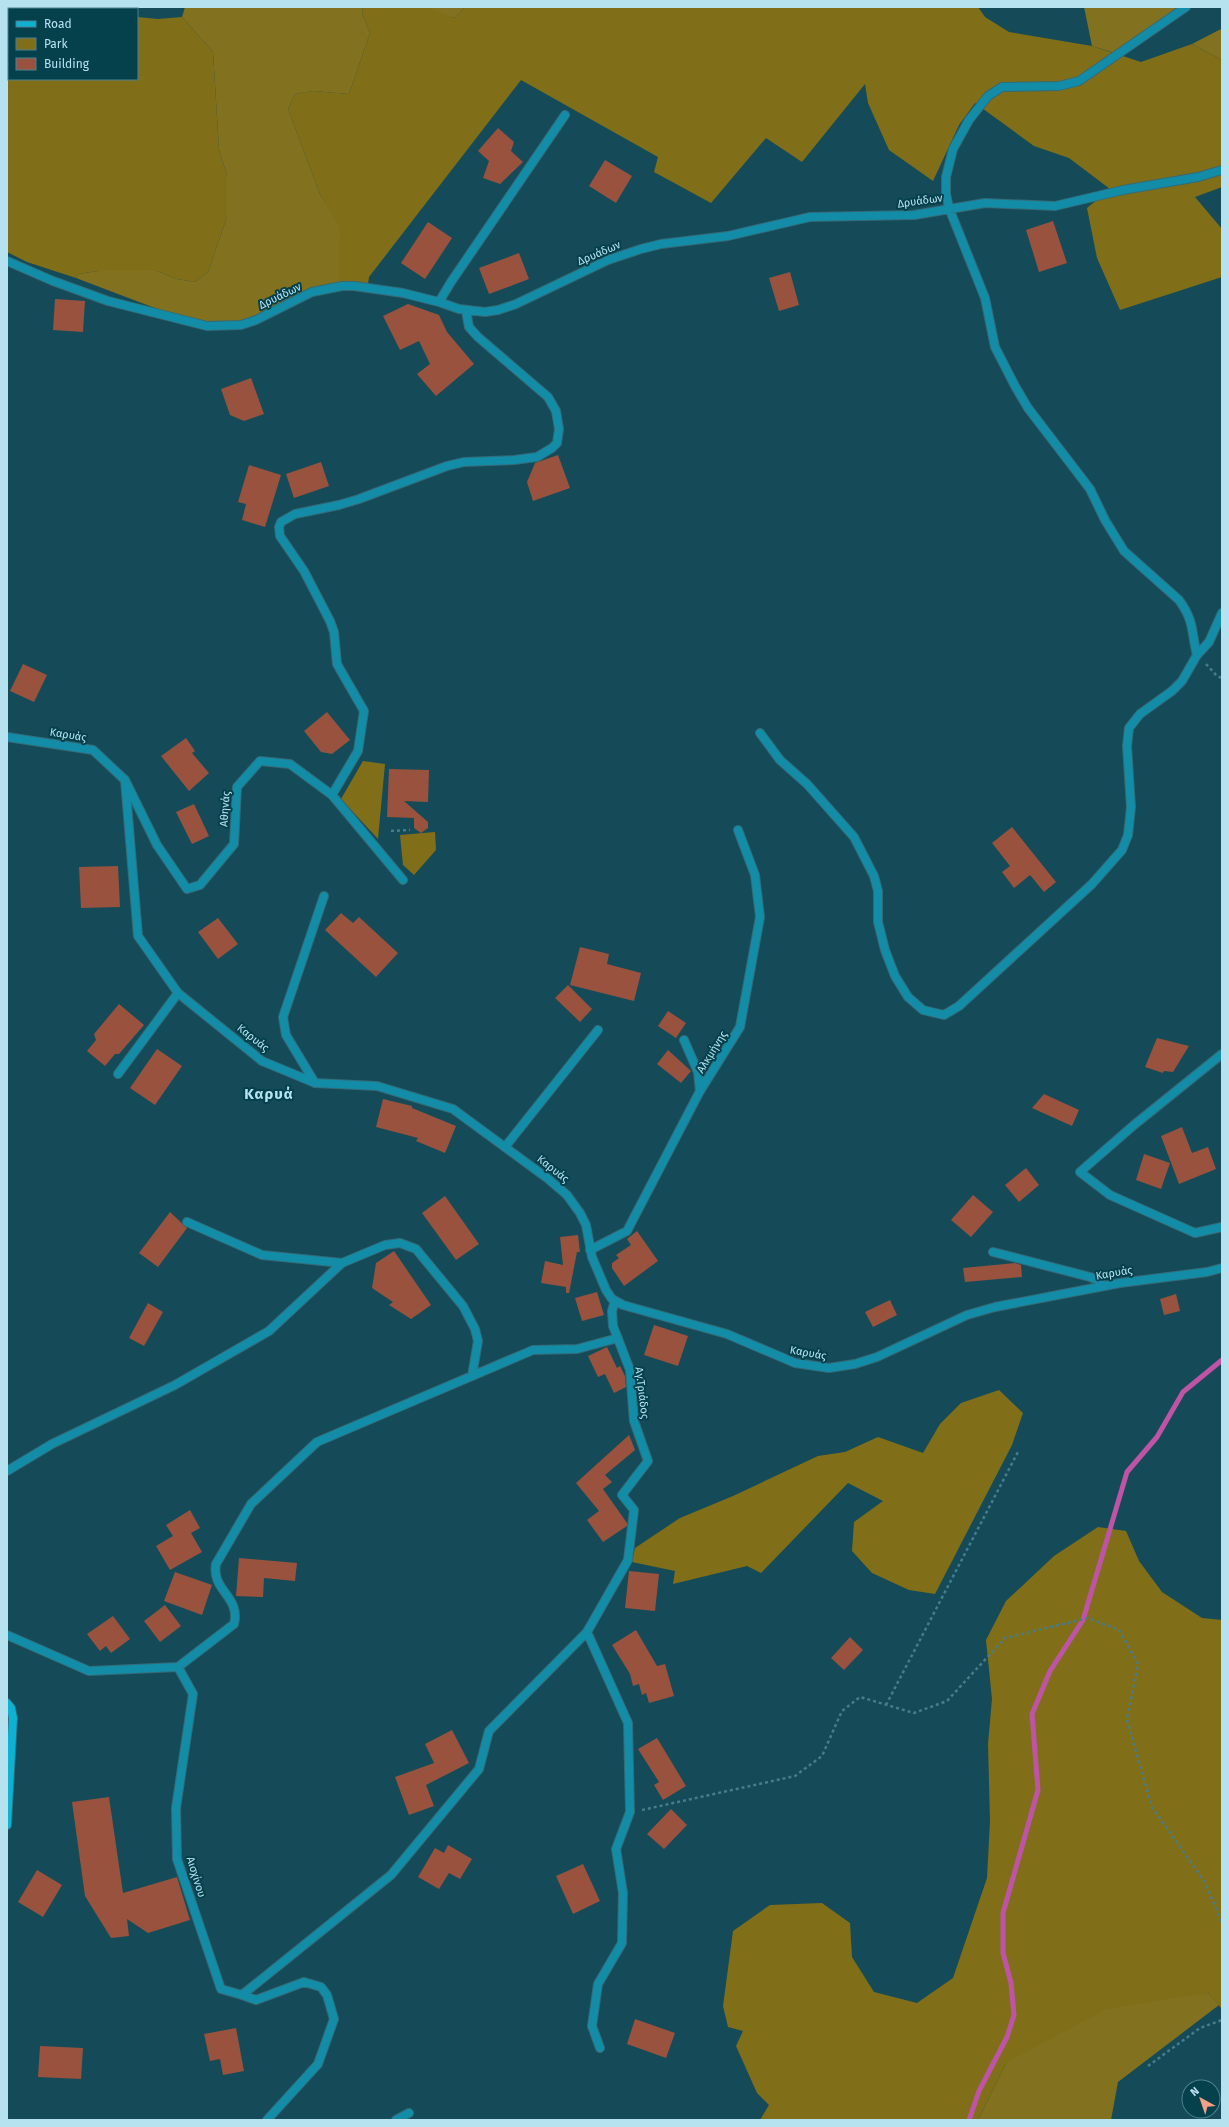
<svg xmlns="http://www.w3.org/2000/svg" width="1229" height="2127" font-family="'Fira Sans',sans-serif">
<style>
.green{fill:#806f18}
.forest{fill:#82711e}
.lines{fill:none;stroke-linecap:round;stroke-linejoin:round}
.stream{stroke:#bf54a6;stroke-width:5}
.building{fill:#98523e}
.service-casing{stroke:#356976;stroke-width:10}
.minor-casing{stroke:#356976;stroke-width:10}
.tertiary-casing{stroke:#356976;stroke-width:10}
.secondary-casing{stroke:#356976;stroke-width:10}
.path{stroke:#497c89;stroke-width:2.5;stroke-dasharray:3 3;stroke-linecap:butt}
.service{stroke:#138da7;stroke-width:8}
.minor{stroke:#138da7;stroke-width:8}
.tertiary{stroke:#138da7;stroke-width:8}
.secondary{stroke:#0db2d2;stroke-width:8}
.labels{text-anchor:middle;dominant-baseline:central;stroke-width:4;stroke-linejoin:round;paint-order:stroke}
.street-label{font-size:11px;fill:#b6e2ef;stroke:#05404d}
.district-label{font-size:15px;font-weight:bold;letter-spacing:1px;fill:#b6e2ef;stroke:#05404d}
</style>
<rect width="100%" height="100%" fill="#154b58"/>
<path class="green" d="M363,7H431L455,18L465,7H978L985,17L1009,32L1092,46L1141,62L1192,44L1222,60V187L1195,197L1222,229V277L1120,310L1097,258L1087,208L1110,189L1069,158L1034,146L975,103L959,125L933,181L889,150L868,103L865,84L802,162L766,138L711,203L654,172L658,157L521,80L369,277L368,284L339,283V227L320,194L288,109L295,94L313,91L349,94L370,33L362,13Z
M137,17L158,19L182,17L213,52L219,150L227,175V217L208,272L195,282L177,279L157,271H98L78,274L76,278L27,262L7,252V19H9V79H137Z
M363,761L385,764L378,839L341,799Z
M435,832L436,850L414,875L403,865L400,835Z
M999,1390L1023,1413L1012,1445L935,1594L909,1590L872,1573L852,1551L854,1522L883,1501L848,1483L761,1573L747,1566L673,1584L675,1571L632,1562L635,1548L680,1518L733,1496L818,1456L845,1452L878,1437L923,1453L940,1424L961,1403Z
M1098,1527L1126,1531L1139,1561L1162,1592L1202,1618L1222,1620V2009L1208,1993L1006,2063L978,2120H760L769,2105L757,2093L736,2046L743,2031L728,2027L723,2006L733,1931L770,1905L822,1903L850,1923L852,1957L874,1992L917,2003L953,1978L987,1878L990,1821L988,1744L992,1699L986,1640L1006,1601L1054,1556Z"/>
<path class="forest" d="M185,7H363L362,13L370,33L349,94L313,91L295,94L288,109L320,194L340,227L339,283L256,318L224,325L189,321L76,278L78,274L98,271H157L177,279L195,282L208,272L227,217V175L219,150L213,52L182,17Z
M431,7H465L455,18L433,10Z
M1084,7H1178L1118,54L1092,46Z
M1222,29V60L1192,44L1219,30Z
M1208,1993L1219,2005L1118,2082L1111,2120H978L1006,2063L1106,2009Z"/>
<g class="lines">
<path class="stream" d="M969,2120L979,2091L1007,2037L1014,2015L1011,1983L1003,1953V1913L1038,1790L1032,1714L1050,1671L1083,1620L1127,1472L1157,1437L1183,1392L1222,1360"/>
</g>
<path class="building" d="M498,128L514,142L511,151L523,162L500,184L483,178L489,161L478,151Z
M605,160L632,176L616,203L589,186Z
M1053,221L1067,263L1039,272L1026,230Z
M428,222L452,238L425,279L401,263Z
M519,253L529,279L489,294L479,268Z
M790,272L799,305L779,311L769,278Z
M55,299L85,301L83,332L53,330Z
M408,304L439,315L447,332L474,364L436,396L417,374L430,364L419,341L400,350L383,316Z
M251,378L264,414L244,421L230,415L221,389Z
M558,455L570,488L533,501L527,482L535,463Z
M321,462L329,486L294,498L286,474Z
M249,465L281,475L265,527L242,520L246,504L238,502Z
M23,664L47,675L34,702L10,691Z
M327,712L350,740L332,754L321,752L304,731Z
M186,738L195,751L192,753L209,773L189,791L161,756Z
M389,769L429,770L428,802L404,801L428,822V828L421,833L414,828V818L387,817Z
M194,804L209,836L192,844L176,812Z
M1012,827L1056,882L1044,892L1030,875L1014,888L1002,872L1010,866L992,843Z
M118,866L120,907L81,908L79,867Z
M341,913L353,923L359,917L398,953L376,977L325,930Z
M218,918L238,944L218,959L198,932Z
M580,947L609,954L607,964L641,973L634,1001L570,985Z
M568,985L592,1009L580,1022L555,998Z
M119,1004L144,1025L119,1054H115L105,1066L87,1051L96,1040L94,1034Z
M668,1011L686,1023L676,1038L658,1026Z
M1157,1038L1189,1046L1173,1072L1164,1071L1163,1073L1145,1067Z
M157,1049L182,1066L155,1105L130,1088Z
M668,1050L691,1071L681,1083L657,1064Z
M1044,1094L1079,1110L1072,1126L1032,1108Z
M383,1099L412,1106V1108L456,1126L445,1153L416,1141L418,1138L376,1127Z
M1182,1127L1192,1153L1208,1147L1216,1169L1179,1184L1161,1136Z
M1144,1154L1170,1163L1161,1189L1136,1180Z
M1026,1168L1039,1185L1019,1202L1005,1185Z
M973,1195L993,1212L971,1237L951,1220Z
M445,1196L479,1244L456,1260L422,1213Z
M170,1212L187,1228L158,1267L139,1253Z
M637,1231L658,1261L624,1286L612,1268V1263L619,1258L616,1255L631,1245L627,1239Z
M578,1235L580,1252H577L569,1293H566V1287L541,1283L545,1261L563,1265L560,1237Z
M394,1251L431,1305L411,1319L389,1305L393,1302L372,1288L376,1263Z
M1015,1263L1021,1265L1022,1277L965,1282L963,1268Z
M597,1292L604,1315L582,1321L575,1298Z
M1176,1294L1180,1311L1164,1315L1160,1299Z
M890,1300L897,1315L873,1327L865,1312Z
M148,1303L163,1312L144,1346L129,1338Z
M654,1325L688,1336L678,1366L644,1355Z
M607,1347L617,1368L620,1366L625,1376L626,1387L614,1393L605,1374L598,1377L588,1356Z
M629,1435L635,1450L605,1475L612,1482L603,1489L627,1523V1526L603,1542L587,1520L599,1511L576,1483Z
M190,1510L200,1528L191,1533L202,1552L170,1570L156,1546L173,1536L166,1525Z
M239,1558L297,1563L295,1581L264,1578L263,1597L236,1596Z
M629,1571L659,1574L655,1611L625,1608Z
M175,1572L212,1585L202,1615L164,1601Z
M165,1605L181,1626L160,1642L144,1621Z
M113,1616L130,1639L111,1653L106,1646L100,1651L87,1634Z
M636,1630L657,1666L665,1664L674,1696L649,1703L646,1693L642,1695L639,1684L633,1686L630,1674L612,1645Z
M850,1637L863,1650L844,1670L831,1658Z
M452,1730L469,1763L426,1785L434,1806L409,1815L395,1777L434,1763L425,1744Z
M657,1738L686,1786L663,1800L654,1785L659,1782L638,1749Z
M109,1797L123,1893L177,1877L190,1920L148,1933L127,1919L129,1936L111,1938L85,1896L72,1802Z
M671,1809L687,1825L664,1849L647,1834Z
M448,1845L472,1859L460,1879L449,1873L439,1889L418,1877L435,1848L444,1853Z
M583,1864L600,1901L573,1914L556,1876Z
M37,1870L62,1885L43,1917L18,1902Z
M635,2019L675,2033L666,2058L627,2044Z
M236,2028L244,2071L223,2075L220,2059L210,2061L204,2034Z
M40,2046L83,2048L81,2079L38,2077Z"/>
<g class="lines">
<defs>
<path id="service" d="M684,1040L698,1072L700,1091
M396,2120L409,2113"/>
<path id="minor" d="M1186,7L1079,81L1059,86L1002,87L988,96L969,120L953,149L946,177V194L949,208L985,298L995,347L1015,386L1028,408L1090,489L1105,520L1124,551L1179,600C1195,622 1191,632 1197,655
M7,261L53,281L108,301L207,326L241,325L256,320L312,292L342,286H354L403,293L439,302L459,309L485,312L498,310L516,304L608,260L641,249L661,244L728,236L810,217L914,215L985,203L1055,206L1123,190L1198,177L1222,170
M439,302L451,282L565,115
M760,733L780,760L807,784L854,837L874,876L878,891V922L885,950L895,976L908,997L923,1010L944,1015L959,1006L1092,884L1122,850L1128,835L1131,807L1127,746L1129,728L1140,714L1172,691L1182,681L1197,655L1209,642L1222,613
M125,780L157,845L187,889L200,885L234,844L237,787L260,761L290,764L332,795L403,880
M332,795L358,751L364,711L337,664L334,632L330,621L304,571L280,536L279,527L281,522L295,514L339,505L359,499L447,466L464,462L514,460L537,457L552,448L557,443L559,429L556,411L548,397L478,337L469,327L466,311
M1222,1054L1134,1125L1080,1172L1110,1195L1195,1233L1222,1227
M118,1074L178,993
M315,1083L286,1035L283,1017L324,896
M505,1147L598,1030
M187,1222L262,1255L342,1263
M590,1250L627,1231L700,1091L740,1027L760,917L755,875L738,830
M993,1252L1090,1277L1098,1280L1104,1286
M7,1471L52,1444L175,1385L269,1331L342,1263L385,1245L400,1243L416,1249L463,1306L475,1329L478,1341L472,1376
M587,1632L628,1723L630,1812L616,1849L623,1893L622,1943L598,1984L592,2026L600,2048
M7,1635L89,1671L178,1667L193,1694L176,1808L177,1859L221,1989L242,1995L391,1875L479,1769L489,1731L587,1632L628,1560L634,1510L622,1495L648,1461L634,1421L630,1370L613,1326L612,1311L615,1301
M178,1667L234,1624C241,1596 211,1591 216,1564L251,1504L317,1442L533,1350L577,1349L618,1338
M242,1995L256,2000L304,1982L321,1987L327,1995L334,2019L318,2064L267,2120"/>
<path id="tertiary" d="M7,737L93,750L125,780L138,936L178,993L262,1061L315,1083L377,1086L453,1109L547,1178L567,1195L580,1213L586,1225L592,1257L606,1290L612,1299L623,1305L727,1334L795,1363L829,1368L855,1364L877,1357L967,1315L995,1307L1120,1283L1207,1272L1222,1268"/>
<path id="secondary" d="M7,1703L11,1708L13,1718L7,1825"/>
</defs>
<use href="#service" class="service-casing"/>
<use href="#minor" class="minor-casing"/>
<use href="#tertiary" class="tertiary-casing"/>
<use href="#secondary" class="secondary-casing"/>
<path class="path" d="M1206,664L1217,676L1222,678
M391,831L410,830
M886,1705L1019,1450
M642,1810L795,1776L822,1756L842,1711L860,1697L914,1713L947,1701L1005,1638L1088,1618L1119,1630L1138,1664L1127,1720L1152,1807L1204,1881L1222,1922
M1148,2066L1200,2028L1222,2020"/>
<use href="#service" class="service"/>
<use href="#minor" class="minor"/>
<use href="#tertiary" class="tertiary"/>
<use href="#secondary" class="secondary"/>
</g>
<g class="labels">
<g class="street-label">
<text transform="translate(920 201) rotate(-8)">Δρυάδων</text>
<text transform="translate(599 253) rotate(-23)">Δρυάδων</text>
<text transform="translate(280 296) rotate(-26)">Δρυάδων</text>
<text transform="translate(68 735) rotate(9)">Καρυάς</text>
<text transform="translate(225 809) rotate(-86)">Αθηνάς</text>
<text transform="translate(253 1038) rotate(38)">Καρυάς</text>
<text transform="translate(712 1052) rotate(-58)">Αλκμήνης</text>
<text transform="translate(553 1169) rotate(38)">Καρυάς</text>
<text transform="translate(1114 1273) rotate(-10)">Καρυάς</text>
<text transform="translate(808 1353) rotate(10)">Καρυάς</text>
<text transform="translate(642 1393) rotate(83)">Αγ.Τριάδος</text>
<text transform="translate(196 1877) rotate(73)">Αισχίνου</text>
</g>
<g class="district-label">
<text x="269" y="1094">Καρυά</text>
</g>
</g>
<rect width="1229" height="2127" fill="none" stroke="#b6e2ef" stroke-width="16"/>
<rect x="8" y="8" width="130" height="72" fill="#05404d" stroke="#4c818e"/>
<rect x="16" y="21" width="20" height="6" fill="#0db2d2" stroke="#4c818e"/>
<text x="44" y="28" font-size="12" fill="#b6e2ef">Road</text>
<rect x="16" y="38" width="20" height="12" fill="#806f18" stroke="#4c818e"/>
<text x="44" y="48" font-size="12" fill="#b6e2ef">Park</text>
<rect x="16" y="58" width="20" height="12" fill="#98523e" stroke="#4c818e"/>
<text x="44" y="68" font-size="12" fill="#b6e2ef">Building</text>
<g transform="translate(1201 2099) rotate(320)"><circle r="19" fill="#05404d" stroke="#4c818e"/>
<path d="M0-3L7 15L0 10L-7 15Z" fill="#f39f85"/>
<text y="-6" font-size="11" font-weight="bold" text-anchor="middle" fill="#b6e2ef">N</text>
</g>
</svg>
